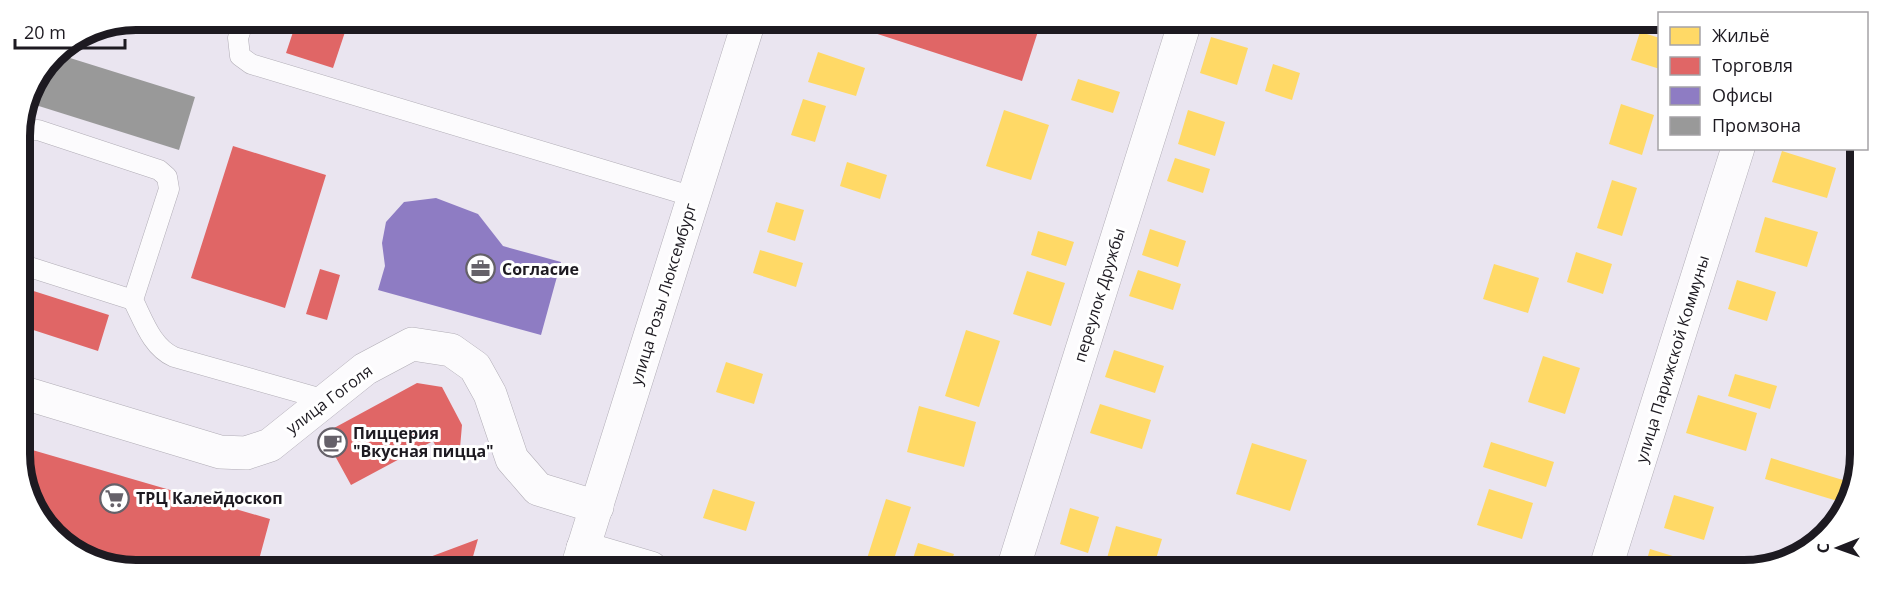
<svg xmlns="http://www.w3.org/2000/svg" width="1880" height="590" font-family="'Open Sans',sans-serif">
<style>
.homes{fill:#ffd966}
.shops{fill:#e06666}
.offices{fill:#8e7cc3}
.industry{fill:#999}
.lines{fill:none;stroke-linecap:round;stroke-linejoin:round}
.lane-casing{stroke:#b1adb6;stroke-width:21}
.street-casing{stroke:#b1adb6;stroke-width:34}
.secondary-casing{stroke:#b1adb6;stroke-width:34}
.lane{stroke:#fcfbfd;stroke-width:20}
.street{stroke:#fcfbfd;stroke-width:33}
.secondary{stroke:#fcfbfd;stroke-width:33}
.labels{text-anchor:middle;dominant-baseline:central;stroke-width:6;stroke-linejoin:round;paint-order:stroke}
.poi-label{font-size:16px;font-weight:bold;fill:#1d1a21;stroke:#fff;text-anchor:start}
.street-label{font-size:16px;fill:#1d1a21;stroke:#fff}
.rim{fill:none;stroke:#1d1a21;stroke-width:8}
</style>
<rect width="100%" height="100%" fill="#eae5f0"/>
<path class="homes" d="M1640,32L1660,38V69L1631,60Z
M1211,37L1248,48L1237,85L1200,73Z
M818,52L865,68L856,96L808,82Z
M1273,64L1300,73L1292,100L1265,91Z
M1078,79L1120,92L1113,113L1071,100Z
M803,99L826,106L815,142L791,135Z
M1621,104L1654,115L1642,155L1609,144Z
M1004,110L1049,125L1031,180L986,166Z
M1188,110L1225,122L1215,156L1178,144Z
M1782,151L1836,168L1827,198L1772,182Z
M1175,158L1210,169L1203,193L1167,181Z
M847,162L887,175L880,199L840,186Z
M1612,180L1637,188L1622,236L1597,228Z
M776,202L804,210L795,241L767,232Z
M1765,217L1818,232L1807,267L1755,252Z
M1150,229L1186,241L1178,267L1142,255Z
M1038,231L1074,242L1066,266L1031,255Z
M760,250L803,263L796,287L753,273Z
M1576,252L1612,264L1603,294L1567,282Z
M1494,264L1539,278L1528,313L1483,299Z
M1138,270L1181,284L1173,310L1129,296Z
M1027,271L1065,283L1051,326L1013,314Z
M1737,280L1776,292L1767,321L1728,309Z
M966,330L1000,341L979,407L945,396Z
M1114,350L1164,366L1155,393L1105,377Z
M1543,356L1580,368L1565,414L1528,402Z
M726,362L763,374L754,404L716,392Z
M1735,374L1777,386L1770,409L1728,396Z
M1698,395L1757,413L1746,451L1686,433Z
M1100,404L1151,420L1142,449L1090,433Z
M919,406L976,422L964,467L907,452Z
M1491,442L1554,462L1546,487L1483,467Z
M1252,443L1307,460L1290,511L1236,494Z
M1771,458L1856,484L1844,503L1765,479Z
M713,489L755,502L746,531L703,518Z
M1489,489L1533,503L1522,539L1477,525Z
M1674,495L1714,507L1704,540L1664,528Z
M886,499L911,507L891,568H864Z
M1070,508L1099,517L1088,553L1060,544Z
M1116,526L1162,539L1153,569H1104Z
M918,543L954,554L949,568H910Z
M1650,549L1705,566L1704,570H1644Z
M1479,560L1509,569V570H1476Z"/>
<path class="shops" d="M297,20H349L333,68L286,53Z
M854,21L991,22H1041L1022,81L853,26Z
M233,146L326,175L285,308L191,278Z
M320,269L340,275L327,320L306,314Z
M21,287L109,315L98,351L21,326Z
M417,383L442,387L462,425L460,448L442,458L433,441L351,485L323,434Z
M22,447L270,519L257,567L106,566L49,531L22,476Z
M478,539L470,567H403Z"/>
<path class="offices" d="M436,198L478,214L503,246L561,262L541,335L378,290L385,266L382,243L386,222L404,202Z"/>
<path class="industry" d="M94,28L86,45L75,40L92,28Z
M54,53L195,97L179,150L26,102L29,91Z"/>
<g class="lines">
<defs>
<path id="lane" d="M244,20L238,38L240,56L251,64L694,197
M20,137L25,131L38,130L159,170L167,177L169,189L133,300C144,322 152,347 174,357L326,400
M20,264L133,300"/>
<path id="street" d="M21,392L220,452L246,453L270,445L365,369L412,344L451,350L475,367L490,394L512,459L538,489L597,507
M583,548L651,568
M1013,569L1185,22
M1605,570L1738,148"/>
<path id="secondary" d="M577,568L749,21"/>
</defs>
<use href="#lane" class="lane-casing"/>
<use href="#street" class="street-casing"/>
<use href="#secondary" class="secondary-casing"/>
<use href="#lane" class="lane"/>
<use href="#street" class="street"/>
<use href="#secondary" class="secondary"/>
</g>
<defs>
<symbol id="office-ring" viewBox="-11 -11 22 22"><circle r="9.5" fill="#fff" stroke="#656169" stroke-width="1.5"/><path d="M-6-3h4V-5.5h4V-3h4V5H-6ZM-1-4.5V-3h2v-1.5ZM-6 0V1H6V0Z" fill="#656169"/></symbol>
<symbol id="cafe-ring" viewBox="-11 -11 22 22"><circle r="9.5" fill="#fff" stroke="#656169" stroke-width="1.5"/><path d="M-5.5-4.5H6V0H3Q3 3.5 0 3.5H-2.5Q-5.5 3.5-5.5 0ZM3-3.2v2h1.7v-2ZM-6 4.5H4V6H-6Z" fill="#656169"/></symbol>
<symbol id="supermarket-ring" viewBox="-11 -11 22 22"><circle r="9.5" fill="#fff" stroke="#656169" stroke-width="1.5"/><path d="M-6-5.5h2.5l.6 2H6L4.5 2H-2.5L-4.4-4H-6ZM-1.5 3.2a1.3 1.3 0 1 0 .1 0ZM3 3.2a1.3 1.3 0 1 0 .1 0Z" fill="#656169"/></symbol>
</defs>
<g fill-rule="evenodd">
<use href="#office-ring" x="464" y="252" width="33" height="33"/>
<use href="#cafe-ring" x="316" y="426" width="33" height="33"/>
<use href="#supermarket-ring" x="98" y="482" width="33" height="33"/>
</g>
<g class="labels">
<g class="poi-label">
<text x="502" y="269">Согласие</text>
<text x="353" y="433">Пиццерия<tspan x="353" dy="18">"Вкусная пицца"</tspan></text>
<text x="136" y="498">ТРЦ Калейдоскоп</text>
</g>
<g class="street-label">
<text transform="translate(663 294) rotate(-73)">улица Розы Люксембург</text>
<text transform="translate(1099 295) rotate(-73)">переулок Дружбы</text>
<text transform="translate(1672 359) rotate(-73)">улица Парижской Коммуны</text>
<text transform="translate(329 399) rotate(-37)">улица Гоголя</text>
</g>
</g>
<path d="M0 0H1880V590H0ZM136 30H1744A106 106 0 0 1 1850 136V454A106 106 0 0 1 1744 560H136A106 106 0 0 1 30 454V136A106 106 0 0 1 136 30Z" fill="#fff" fill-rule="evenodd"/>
<path class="rim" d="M136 30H1744A106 106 0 0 1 1850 136V454A106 106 0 0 1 1744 560H136A106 106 0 0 1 30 454V136A106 106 0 0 1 136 30Z"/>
<rect x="1658" y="12" width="210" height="138" fill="#ffffff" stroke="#a5a3a6" stroke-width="1.5"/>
<rect x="1670" y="27" width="30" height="18" fill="#ffd966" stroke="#a5a3a6" stroke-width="1.5"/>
<text x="1712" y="42" font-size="18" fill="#1d1a21">Жильё</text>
<rect x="1670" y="57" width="30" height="18" fill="#e06666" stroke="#a5a3a6" stroke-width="1.5"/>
<text x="1712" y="72" font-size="18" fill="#1d1a21">Торговля</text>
<rect x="1670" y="87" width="30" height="18" fill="#8e7cc3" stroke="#a5a3a6" stroke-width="1.5"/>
<text x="1712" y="102" font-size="18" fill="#1d1a21">Офисы</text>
<rect x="1670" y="117" width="30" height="18" fill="#999999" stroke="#a5a3a6" stroke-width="1.5"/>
<text x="1712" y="132" font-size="18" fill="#1d1a21">Промзона</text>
<g transform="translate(1838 548) rotate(269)" stroke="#ffffff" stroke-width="4.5" paint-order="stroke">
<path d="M0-4.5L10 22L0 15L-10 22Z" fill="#1d1a21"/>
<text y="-9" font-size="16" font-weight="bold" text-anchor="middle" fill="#1d1a21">С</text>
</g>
<path d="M15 39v9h110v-9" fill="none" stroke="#1d1a21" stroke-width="3"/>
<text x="24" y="39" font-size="18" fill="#1d1a21" stroke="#ffffff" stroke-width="4.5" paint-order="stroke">20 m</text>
</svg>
